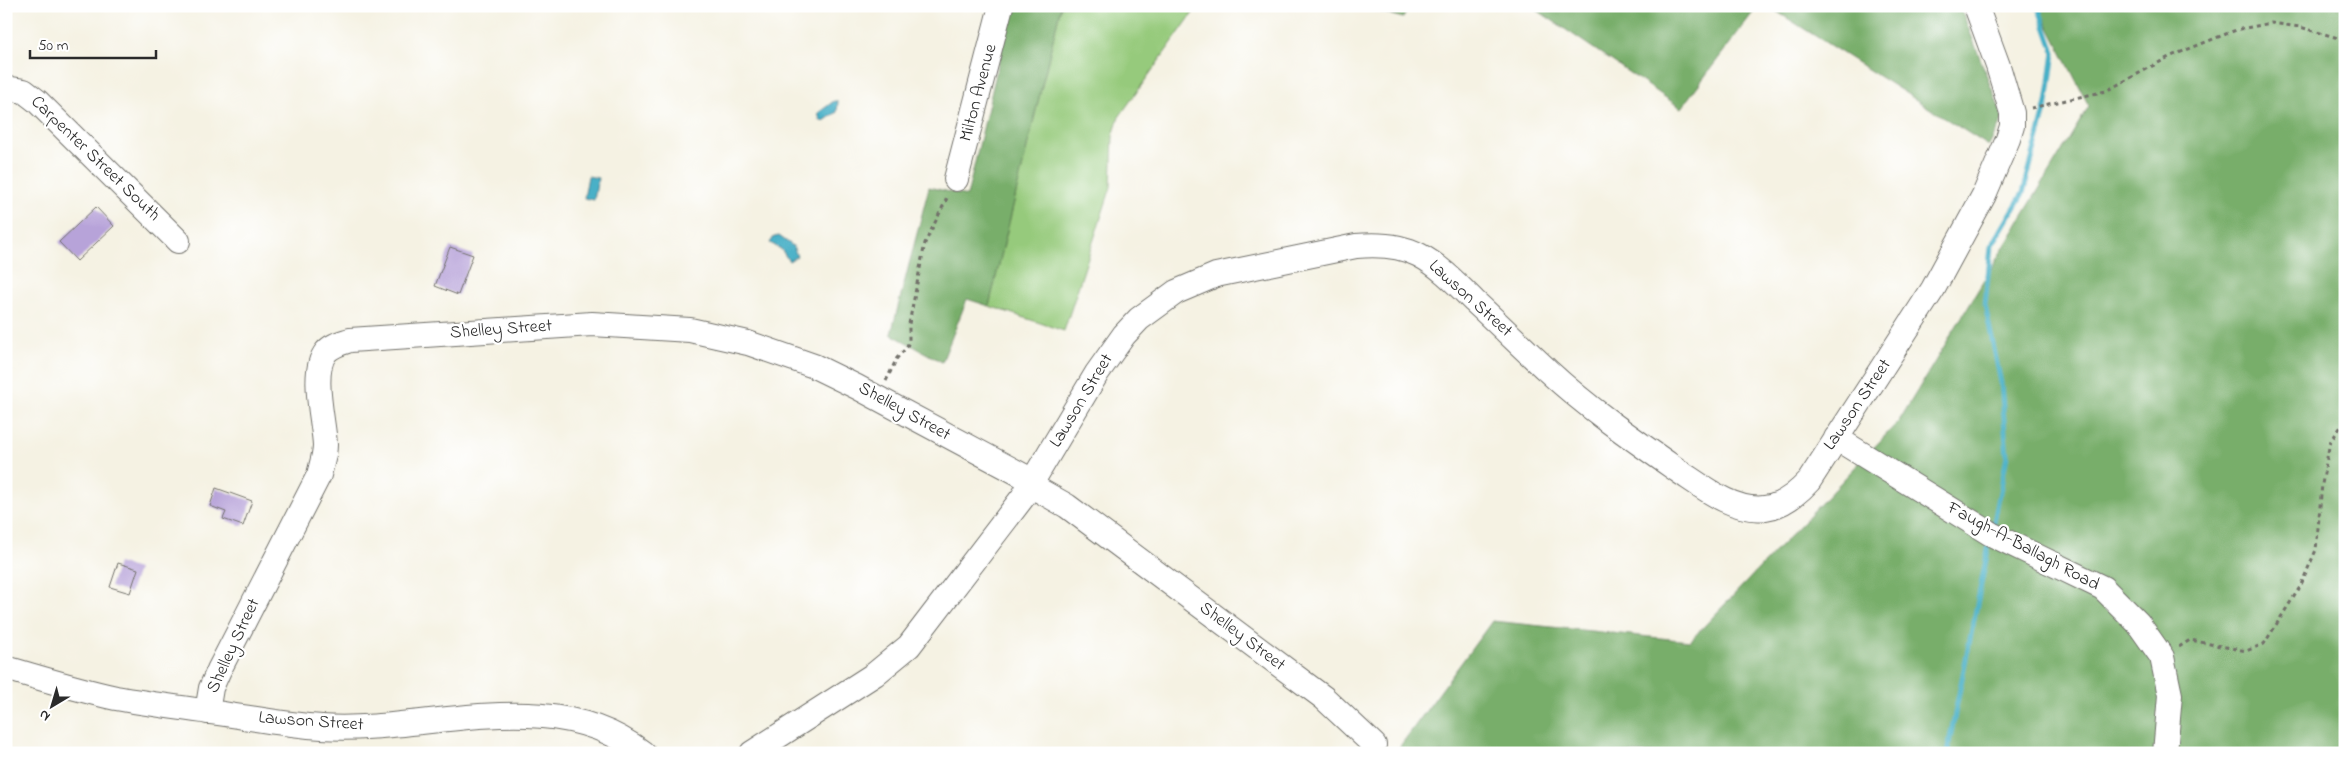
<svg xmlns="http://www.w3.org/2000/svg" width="2351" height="759" font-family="'Indie Flower',sans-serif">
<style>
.green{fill:#96ca7b;stroke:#607a53}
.forest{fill:#78ae6b;stroke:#526c4b}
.water{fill:#48b0c7;stroke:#3a6e79}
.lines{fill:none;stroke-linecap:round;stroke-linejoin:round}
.stream{stroke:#48b0c7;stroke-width:5}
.building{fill:#b7a3d9}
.minor-casing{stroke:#72716b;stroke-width:26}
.path{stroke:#72716b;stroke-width:3;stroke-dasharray:4 4;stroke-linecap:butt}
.minor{stroke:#fff;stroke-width:24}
.labels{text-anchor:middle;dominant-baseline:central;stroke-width:4.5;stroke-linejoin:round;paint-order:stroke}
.street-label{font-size:18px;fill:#2b2b2b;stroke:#fff}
</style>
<rect width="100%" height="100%" fill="#fff"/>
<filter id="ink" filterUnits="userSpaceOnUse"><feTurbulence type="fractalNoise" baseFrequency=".02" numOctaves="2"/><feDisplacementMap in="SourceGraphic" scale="10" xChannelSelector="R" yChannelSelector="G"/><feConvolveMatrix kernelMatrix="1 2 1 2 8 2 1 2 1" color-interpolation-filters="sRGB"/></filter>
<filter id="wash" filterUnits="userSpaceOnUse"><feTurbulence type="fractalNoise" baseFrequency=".0096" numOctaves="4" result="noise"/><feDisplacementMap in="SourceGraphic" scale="20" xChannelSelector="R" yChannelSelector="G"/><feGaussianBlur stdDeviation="1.12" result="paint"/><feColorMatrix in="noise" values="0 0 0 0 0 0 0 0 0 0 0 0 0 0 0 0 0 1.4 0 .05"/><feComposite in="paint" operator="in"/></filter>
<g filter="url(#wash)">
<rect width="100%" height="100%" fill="#f5f2e3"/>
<path class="green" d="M1061,6H1198L1119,117L1113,136L1111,187L1064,331L989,306Z"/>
<path class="forest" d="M1012,6H1061L989,306L967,299L942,362L891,334L929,187L967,196Z
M1360,6H1410L1403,18Z
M1531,6H1758L1681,108Z
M1768,6H1960L2003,118L1989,146Z
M2038,6H2345V753H1395L1492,621L1690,641L1899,421L2089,106Z"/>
<path class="water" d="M834,101H838L837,112L824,121L820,120L818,113Z
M588,176L598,178L594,200L584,198Z
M779,236L793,246L797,256L789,261L781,249L770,243L774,237Z"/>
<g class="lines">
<path class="stream" d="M1993,527L2007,456L2001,383L1985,305L1991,247L2023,193L2047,103L2054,52L2038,6
M1947,753L1990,540"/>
</g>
<g id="blocks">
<path class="building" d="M96,207L114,226L77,261L59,242Z
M450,247L473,255L458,295L435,286Z
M216,488L252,501L243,526L223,519L226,512L210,506Z
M118,563L138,569L130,593L110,587Z"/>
</g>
</g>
<g filter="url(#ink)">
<use href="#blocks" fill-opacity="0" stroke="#72716b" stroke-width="1"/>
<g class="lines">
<defs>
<path id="minor" d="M6,88L24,91L37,101L178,241
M956,179L1001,6
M1836,438L1991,534L2103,588L2138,623L2162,657L2170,695L2165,753
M1030,485L1067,506L1324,698L1374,745
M6,668C43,679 79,690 116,698C149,704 183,708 217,713C252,718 287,725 322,727C427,734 550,681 643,753
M207,712L211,688L219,670L319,475C321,466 325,455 325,445C324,421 310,372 326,352C332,345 341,343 350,340L592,324L690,330L748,343L814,366L857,387L1033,481
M752,753L875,674L909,646L1023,497L1097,373L1124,335L1139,319L1176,292L1216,275L1356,246C1377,244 1400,245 1419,255C1440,266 1457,284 1474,301C1499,324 1523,348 1548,371C1589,409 1634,440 1680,472C1704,488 1734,512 1765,508C1783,506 1797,494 1809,481L1933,289L1984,195L2008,139L2012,126V113L1998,66L1976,6"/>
</defs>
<use href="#minor" class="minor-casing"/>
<path class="path" d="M2031,108L2106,91L2171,56L2236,30L2271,23L2300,27L2345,40
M886,381L897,358L907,347L909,340V324L925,243L948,196
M2179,647L2190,640L2246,651L2264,644L2300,587L2316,550L2322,484L2330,442L2345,421"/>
<use href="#minor" class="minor"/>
</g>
</g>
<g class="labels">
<g class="street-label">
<text transform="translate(979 93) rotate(-75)">Milton Avenue</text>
<text transform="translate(95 159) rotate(44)">Carpenter Street South</text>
<text transform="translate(1470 299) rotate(42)">Lawson Street</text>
<text transform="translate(501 330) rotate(-4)">Shelley Street</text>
<text transform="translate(1082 401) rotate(-59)">Lawson Street</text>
<text transform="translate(1858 405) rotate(-56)">Lawson Street</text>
<text transform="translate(904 412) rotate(29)">Shelley Street</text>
<text transform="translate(2023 547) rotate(28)">Faugh-A-Ballagh Road</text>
<text transform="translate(1242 637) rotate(37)">Shelley Street</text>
<text transform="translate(234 646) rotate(-65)">Shelley Street</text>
<text transform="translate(311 722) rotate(4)">Lawson Street</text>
</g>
</g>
<rect width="2351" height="759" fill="none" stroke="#fff" stroke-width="25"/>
<g transform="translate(52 706) rotate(218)" stroke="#ffffff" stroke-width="4" paint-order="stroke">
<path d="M0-4L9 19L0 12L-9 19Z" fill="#2b2b2b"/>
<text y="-8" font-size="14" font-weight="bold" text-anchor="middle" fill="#2b2b2b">N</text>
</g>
<path d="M30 50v8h126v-8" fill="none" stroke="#2b2b2b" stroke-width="2.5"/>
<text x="38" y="50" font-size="15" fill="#2b2b2b" stroke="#ffffff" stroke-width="4" paint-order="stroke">50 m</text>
</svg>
